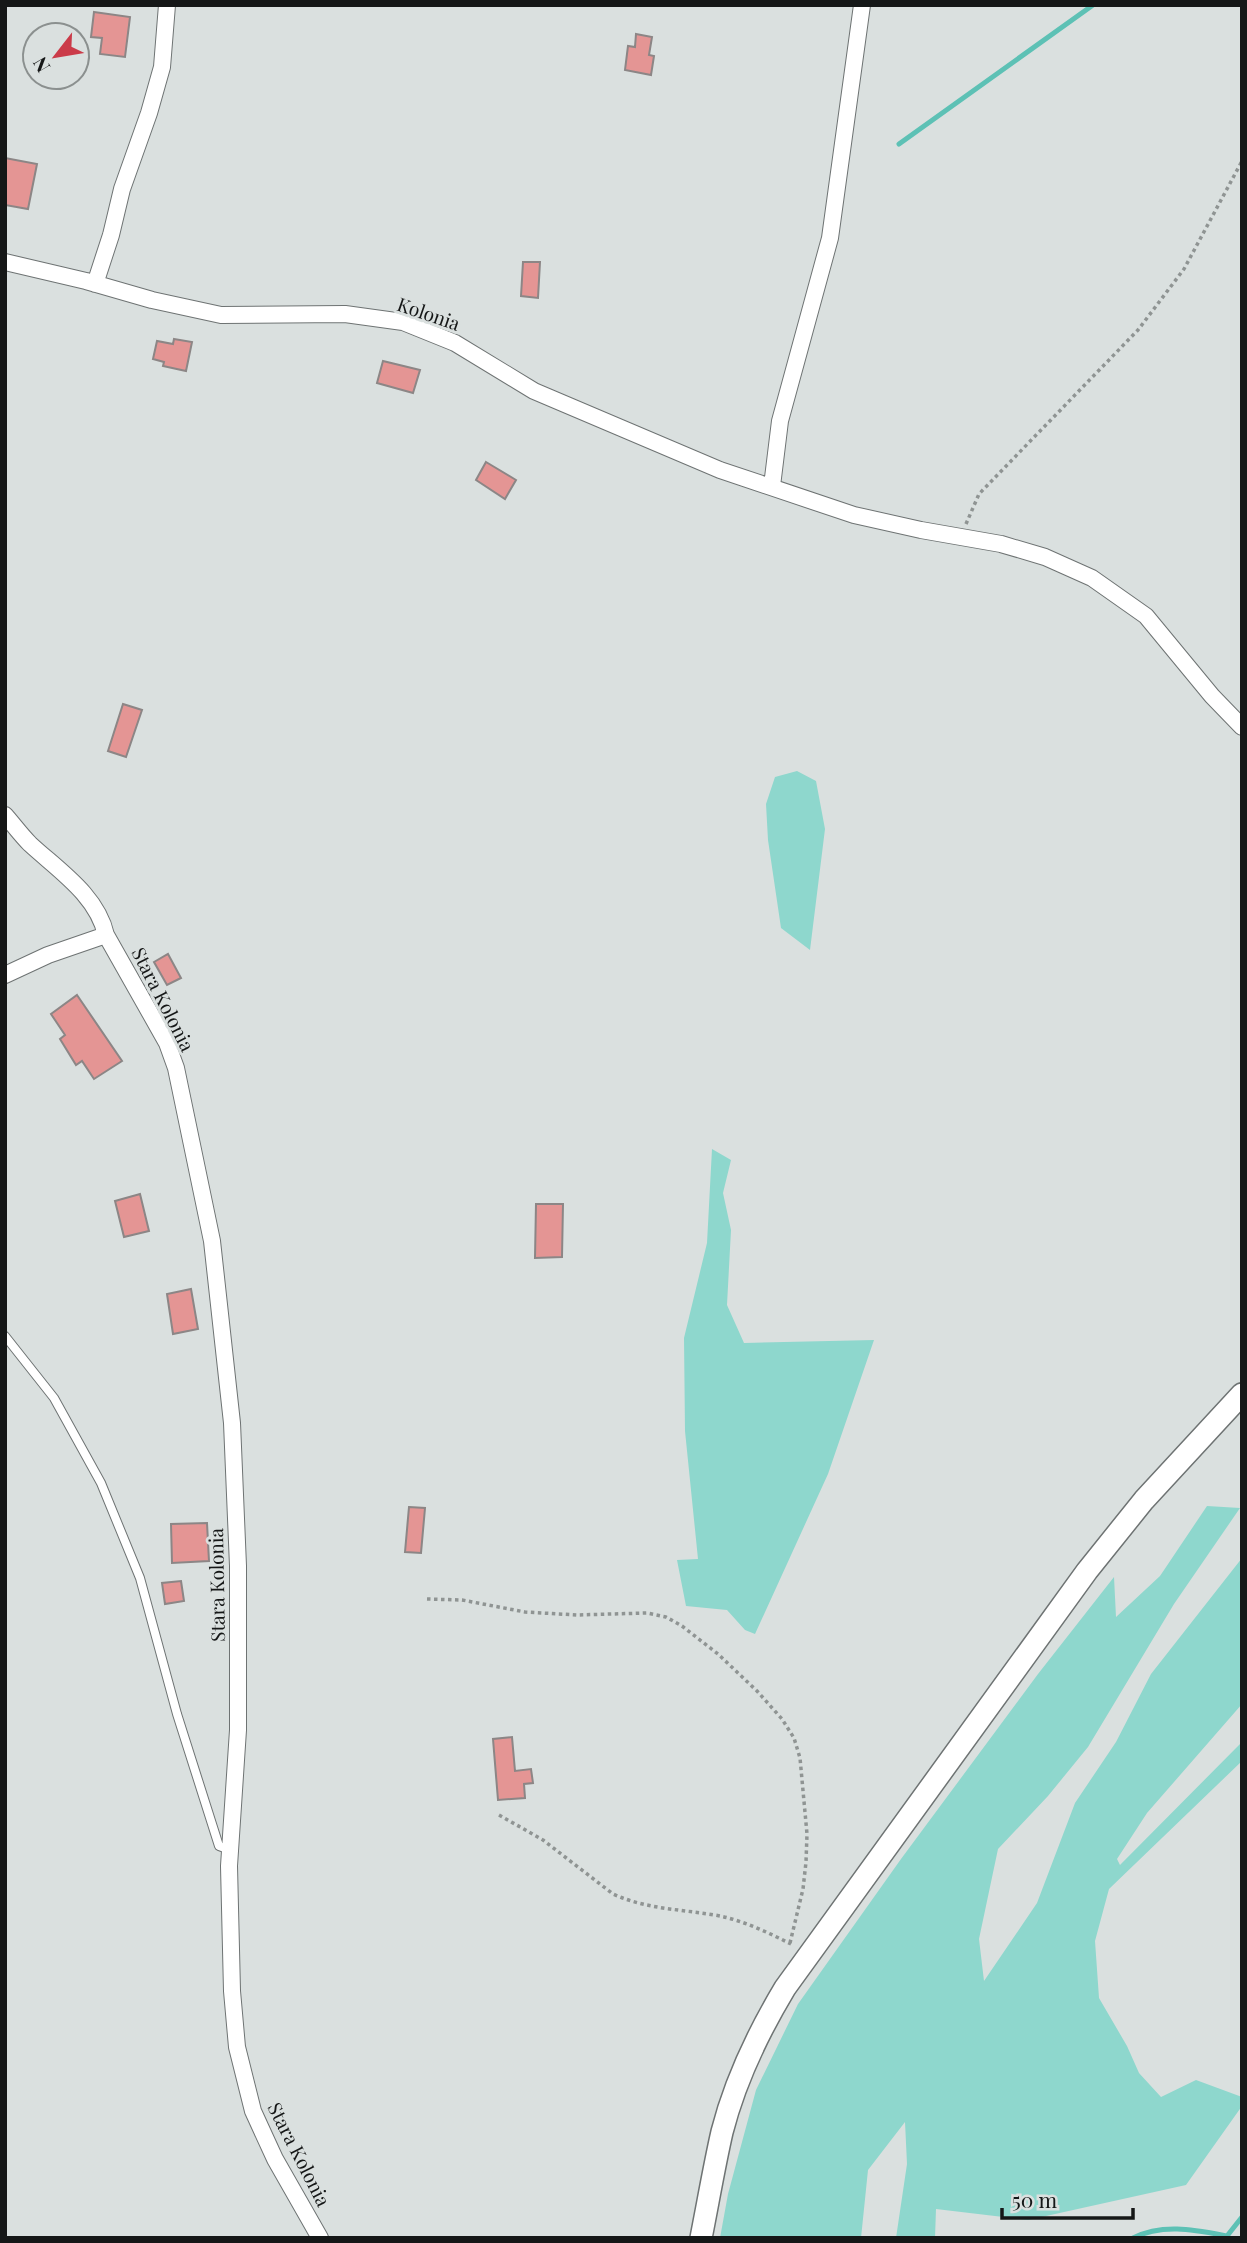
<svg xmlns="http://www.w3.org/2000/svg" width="1247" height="2243" font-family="'Playfair Display',serif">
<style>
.green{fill:#8ed7cd}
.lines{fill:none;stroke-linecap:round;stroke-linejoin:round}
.stream{stroke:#5dc1b5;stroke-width:5}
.building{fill:#e49594;stroke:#8c8686;stroke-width:2}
.lane-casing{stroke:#6e7373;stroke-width:10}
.street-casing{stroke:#6e7373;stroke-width:18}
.secondary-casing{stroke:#6e7373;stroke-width:24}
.path{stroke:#8f9493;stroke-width:3.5;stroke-dasharray:3.5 3.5;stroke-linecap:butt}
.lane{stroke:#fff;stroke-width:8}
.street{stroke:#fff;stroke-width:16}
.secondary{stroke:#fff;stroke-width:21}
.labels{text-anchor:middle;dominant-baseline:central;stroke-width:6;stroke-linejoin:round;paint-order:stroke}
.street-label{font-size:19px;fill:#151717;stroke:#dae0df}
</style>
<rect width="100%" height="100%" fill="#dae0df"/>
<path class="green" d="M797,771L816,781L825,829L810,950L781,928L768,840L766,804L775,777Z
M712,1149L731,1160L723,1193L731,1230L727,1305L744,1343L874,1340L828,1474L755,1634L745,1630L727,1610L686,1606L677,1560L698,1559L685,1431L684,1338L707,1243Z
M1207,1506L1240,1508L1174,1604L1088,1747L1048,1796L998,1849L979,1939L984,1981L1037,1903L1075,1803L1116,1742L1151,1674L1242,1558V1704L1147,1813L1117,1859L1120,1865L1242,1742V1761L1109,1889L1095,1941L1099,1998L1127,2046L1139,2073L1161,2097L1196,2080L1242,2097V2106L1186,2185L1028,2220L936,2209L935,2238H896L907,2164L905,2122L868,2170L861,2238H720L728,2194L756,2090L798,2004L901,1859L1038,1674L1114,1577L1116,1617L1160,1576Z"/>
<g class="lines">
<path class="stream" d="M899,144L1093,5
M1133,2238C1163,2223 1195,2230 1227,2236L1242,2217"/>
</g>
<path class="building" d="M94,12L130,17L125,57L100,54L102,38L91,37Z
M636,34L652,37L649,55L654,56L651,75L625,70L628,46L635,47Z
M5,158L37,164L28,209L5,205Z
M523,262H540L538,298L521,296Z
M174,339L192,342L186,371L163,366L164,362L153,359L157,341L173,344Z
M383,361L420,370L413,393L377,383Z
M486,462L516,480L505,499L476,480Z
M123,704L142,710L126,757L108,751Z
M168,954L181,978L167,985L154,962Z
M77,995L122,1061L94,1079L82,1061L76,1065L60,1039L65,1035L51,1014Z
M140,1194L149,1231L124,1237L115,1201Z
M536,1204H563L562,1257L535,1258Z
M191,1289L198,1329L173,1334L167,1294Z
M409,1507L425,1508L421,1553L405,1552Z
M207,1523L209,1561L172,1563L171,1524Z
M181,1581L184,1601L165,1604L162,1583Z
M512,1737L515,1771L531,1769L533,1783L524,1784L525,1798L498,1800L493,1739Z"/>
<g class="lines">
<defs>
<path id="lane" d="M5,1336L54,1398L101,1483L140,1578L177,1714L219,1846L230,1850"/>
<path id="street" d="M5,262L86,281L152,300L221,315L345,314L403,322L455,343L534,391L720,470L854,515L921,530L1001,544L1045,557L1092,578L1146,616L1212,696L1242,727
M95,284L111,235L122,189L149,113L162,67L167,5
M772,486L780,421L830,238L862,5
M5,815C13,824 21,835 30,844C58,870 97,895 106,935L167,1043L176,1068L212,1241L232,1423L238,1566V1730L229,1866L232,1991L237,2047L253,2111L275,2159L320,2238
M5,975L48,955L106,935"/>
<path id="secondary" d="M701,2238C708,2203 714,2167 722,2132C735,2081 758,2033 785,1988L1087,1571L1144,1500L1242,1394"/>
</defs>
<use href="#lane" class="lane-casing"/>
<use href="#street" class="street-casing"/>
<use href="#secondary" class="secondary-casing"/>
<path class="path" d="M966,524L979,494L1138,330L1184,269L1242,161
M427,1599L462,1600L525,1612L577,1615L647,1613L666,1617L682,1626L718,1654L757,1691L782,1719L794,1738L800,1758L807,1834L806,1862L803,1889L790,1943
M499,1815L543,1840L613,1894C648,1910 683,1909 720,1916C744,1921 769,1933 791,1944"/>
<use href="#lane" class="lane"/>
<use href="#street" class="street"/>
<use href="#secondary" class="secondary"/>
</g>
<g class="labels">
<g class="street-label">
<text transform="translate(429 313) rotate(19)">Kolonia</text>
<text transform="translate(164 999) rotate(63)">Stara Kolonia</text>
<text transform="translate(216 1585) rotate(-91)">Stara Kolonia</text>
<text transform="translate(300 2154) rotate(63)">Stara Kolonia</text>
</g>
</g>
<rect width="1247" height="2243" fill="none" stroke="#151717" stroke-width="14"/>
<g transform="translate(56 56) rotate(239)"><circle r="33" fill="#dae0df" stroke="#8b908f" stroke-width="2"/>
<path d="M0-5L12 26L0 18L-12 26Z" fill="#cb3b49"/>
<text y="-10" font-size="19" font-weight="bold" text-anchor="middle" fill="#151717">N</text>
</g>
<path d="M1002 2208v10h131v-10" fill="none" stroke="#151717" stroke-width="3.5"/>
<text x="1012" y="2208" font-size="21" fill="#151717" stroke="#dae0df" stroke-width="5" paint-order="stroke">50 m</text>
</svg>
